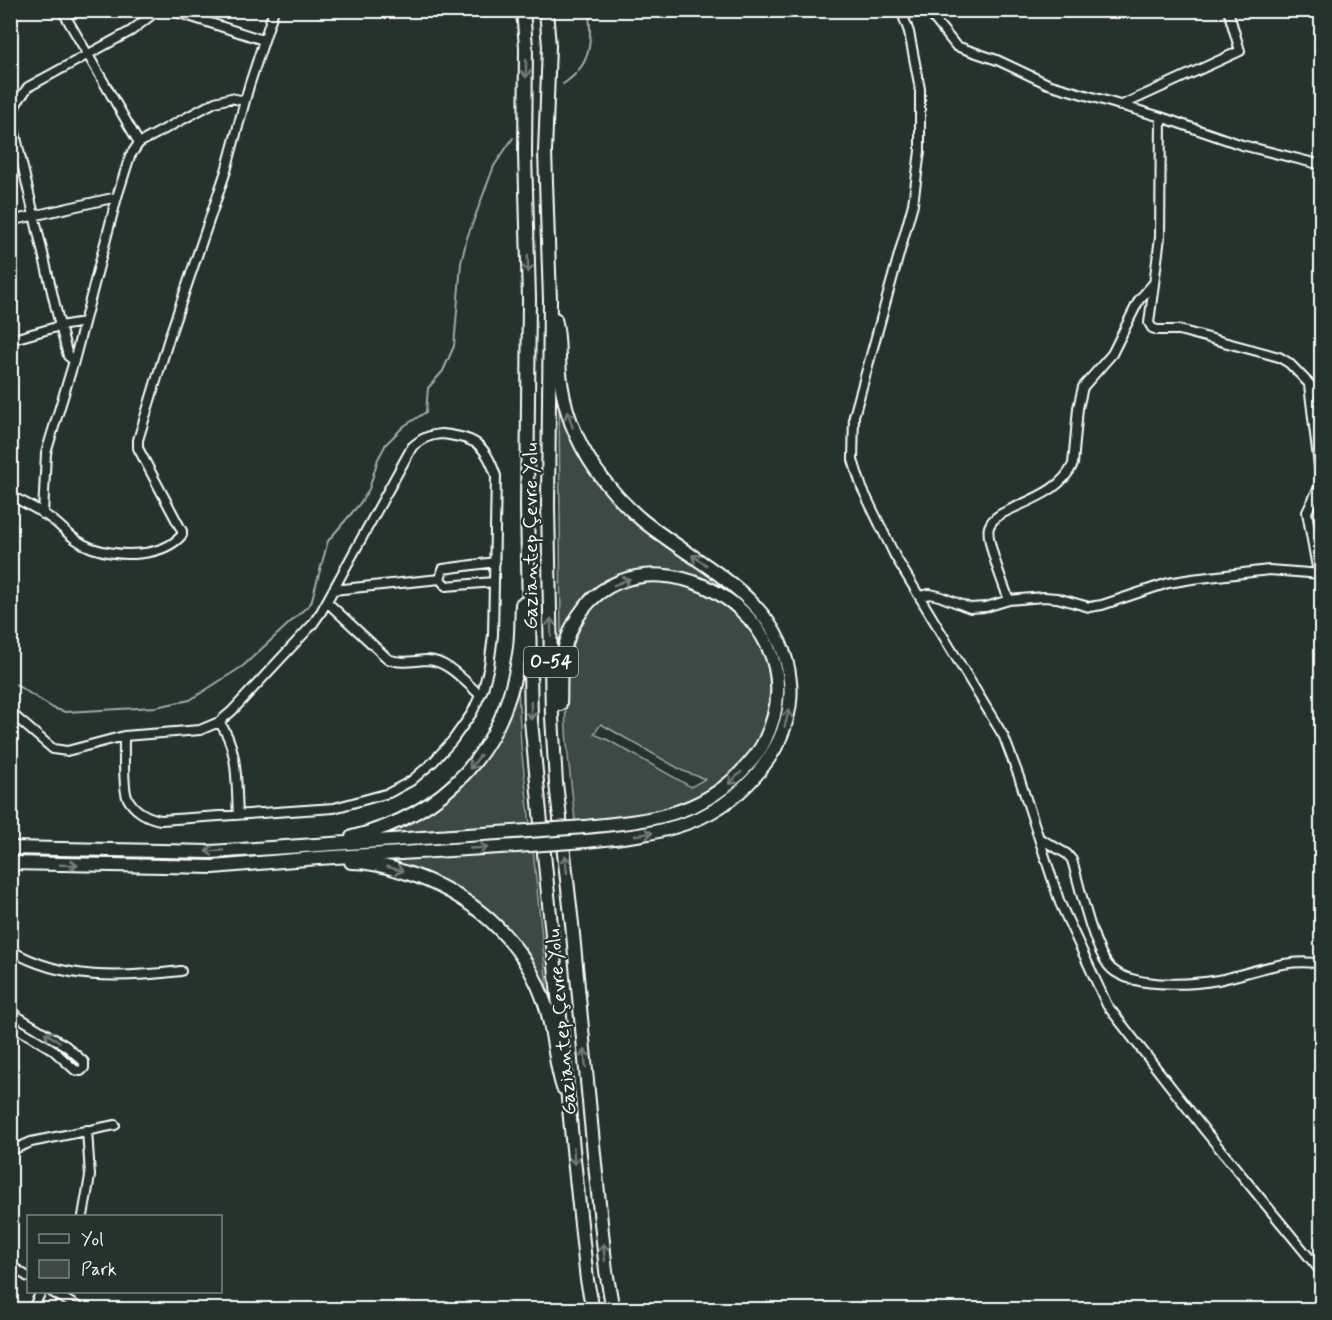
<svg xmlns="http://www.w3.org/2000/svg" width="1332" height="1320" font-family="Mynerve,sans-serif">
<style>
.green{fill:#3e4944;stroke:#9ea4a2;stroke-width:1.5;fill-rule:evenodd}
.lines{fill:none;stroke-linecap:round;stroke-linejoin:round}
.stream{stroke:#a4a9a7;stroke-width:2}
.minor-casing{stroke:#fff;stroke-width:12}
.highway-casing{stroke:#fff;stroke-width:16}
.minor{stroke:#26332d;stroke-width:8}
.highway{stroke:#26332d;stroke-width:12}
.highway-bridge-casing{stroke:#fff;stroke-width:16;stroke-linecap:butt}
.highway-bridge{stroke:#26332d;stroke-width:12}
.oneway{stroke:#727a76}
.labels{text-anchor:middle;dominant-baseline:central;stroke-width:4.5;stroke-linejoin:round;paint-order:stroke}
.shield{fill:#26332d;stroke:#bec2c0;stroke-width:1.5}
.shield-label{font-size:18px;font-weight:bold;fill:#fff}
.street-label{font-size:20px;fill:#fff;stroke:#26332d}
</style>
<rect width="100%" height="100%" fill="#26332d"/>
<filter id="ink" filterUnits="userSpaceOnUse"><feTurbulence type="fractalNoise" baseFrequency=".0167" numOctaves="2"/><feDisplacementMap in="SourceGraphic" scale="12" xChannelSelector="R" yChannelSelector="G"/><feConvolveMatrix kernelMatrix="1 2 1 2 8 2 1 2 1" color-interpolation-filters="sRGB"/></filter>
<g filter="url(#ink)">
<path class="green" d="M559,402L598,482L740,597L722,585V590C649,554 596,564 561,641Z
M658,581C675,584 692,586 707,593C797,638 785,749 704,796C665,818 618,819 575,822C570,756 543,636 610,594C625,584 642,584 658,581ZM601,724L683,771L705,779L691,787L608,740L594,734Z
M518,688L521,746L530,825L375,838V836C426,818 470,788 496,740C505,723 511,705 518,688Z
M533,850L548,996L536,967L500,922L380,861Z"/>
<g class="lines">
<path class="stream" d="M563,84C593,64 591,42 589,10
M10,681L53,708L65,712L156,707L190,700L243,666L311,603L328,541L361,502L369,489L378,459L386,444L404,426L426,412L428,388L443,371L454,346L461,263L467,238L494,166L513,138"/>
<defs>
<path id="minor" d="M62,10L139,143
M170,10L263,40
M901,10L909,32L920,89V151L913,204L854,416L853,460L862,488L895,556L1004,737L1019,777L1060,903L1107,1005L1206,1132L1322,1273
M927,10L956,46L997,60L1048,84L1161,117L1242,145L1322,165
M1120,106L1240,51L1228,10
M1161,117L1160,237L1149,323L1152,328L1157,330H1179L1279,357L1289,363L1322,397
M10,221L117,197
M10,340L60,326L84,322
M74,361L68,356L60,326L23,168L13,124V114L16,104L28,87L131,31L158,10
M1309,385L1321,483L1307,512L1318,573
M442,434C475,438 485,443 496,476L493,635L489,666L483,689L472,713L452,741L433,762L411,781L389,793L334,808L161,820C148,818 134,811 127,797C123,787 124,749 124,736L200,730L219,722L232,711L312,625L321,612L412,447C422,438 429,435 442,434Z
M10,496C26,503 41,511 54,521C66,531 77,543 92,548C119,557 162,558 182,535V531L138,448V440L170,335L226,171L249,86L274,10
M43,514L46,453L74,361L117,197L130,156L139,143L215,102L231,98L245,101
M440,579L443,569L495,562
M333,590L440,579L446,586L494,582
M920,596L930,594L939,596L970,608L986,607L1009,600L1043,597L1057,598L1089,607L1102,605L1168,583L1192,579L1269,570L1322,574
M1009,600C1004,586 985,539 989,527C991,521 996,517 1001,514C1026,501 1061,492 1073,464L1078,408L1083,387L1112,354L1139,300L1153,284
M327,602L388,659C400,664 413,661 426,660C448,660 465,682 480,695
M10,712L53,749L67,751L124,736
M219,722C239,747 236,785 238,815
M1039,838L1067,854L1072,860C1080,887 1092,944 1108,965C1126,989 1190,985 1218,980C1253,973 1285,957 1322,964
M10,950C63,981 122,978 181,971
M10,1012L66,1046L84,1062V1068L81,1071L75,1070L52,1049L10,1024
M10,1151L31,1142L115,1125
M83,1216L90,1176L87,1130
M10,1265L28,1277
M52,1292L83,1310
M32,1310L41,1292"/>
<path id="highway" d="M523,10L526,47L525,154L529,299L527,507L531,721L574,1159L587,1280L593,1310
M546,10L549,46L545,152L550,300L548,506L552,717L556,783L572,924L594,1154L606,1271L613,1310
M555,319C560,336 558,355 560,373C563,408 576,441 596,470C609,488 624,505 642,520C698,566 782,597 790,681C793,707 784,736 769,758C723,826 661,834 586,841
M560,704C561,687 559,670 563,654C599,497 835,600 764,742C758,754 749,764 739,774C695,818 643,821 585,827
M352,837C446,814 504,751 519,654C522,638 521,621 522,604
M10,848L211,852L513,832
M351,862C368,862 387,866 404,872C469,892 523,938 545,1004C554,1031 554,1061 563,1088
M10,863L213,867L318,858L516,846"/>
</defs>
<use href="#minor" class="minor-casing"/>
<use href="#highway" class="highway-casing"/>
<use href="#minor" class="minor"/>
<use href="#highway" class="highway"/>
<defs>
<path id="highway-bridge" d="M513,832L585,827
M516,846L586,841"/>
</defs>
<use href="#highway-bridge" class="highway-bridge-casing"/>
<use href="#highway-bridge" class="highway-bridge"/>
</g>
<defs><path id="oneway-shaft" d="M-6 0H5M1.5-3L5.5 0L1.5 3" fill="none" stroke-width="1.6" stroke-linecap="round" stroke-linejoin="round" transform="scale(1.5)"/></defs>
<g class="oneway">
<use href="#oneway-shaft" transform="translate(526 69) rotate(90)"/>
<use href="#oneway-shaft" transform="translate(528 264) rotate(89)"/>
<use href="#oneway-shaft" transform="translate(570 419) rotate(-108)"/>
<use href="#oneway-shaft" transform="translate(699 560) rotate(-146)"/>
<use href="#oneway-shaft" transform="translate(622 582) rotate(-22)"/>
<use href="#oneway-shaft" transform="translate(551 627) rotate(-91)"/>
<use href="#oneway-shaft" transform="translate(531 711) rotate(89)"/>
<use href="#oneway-shaft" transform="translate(787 718) rotate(-74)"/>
<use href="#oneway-shaft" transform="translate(475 762) rotate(128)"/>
<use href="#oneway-shaft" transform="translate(735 778) rotate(136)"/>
<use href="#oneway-shaft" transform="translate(644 834) rotate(-9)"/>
<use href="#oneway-shaft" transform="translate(479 848) rotate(-3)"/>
<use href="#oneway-shaft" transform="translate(214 851) rotate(177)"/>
<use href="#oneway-shaft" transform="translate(566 864) rotate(-96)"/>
<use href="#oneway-shaft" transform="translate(69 865) rotate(2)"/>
<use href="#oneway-shaft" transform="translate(395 869) rotate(15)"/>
<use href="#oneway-shaft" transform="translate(52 1037) rotate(-148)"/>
<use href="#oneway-shaft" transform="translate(585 1058) rotate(-95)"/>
<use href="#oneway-shaft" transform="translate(574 1156) rotate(85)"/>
<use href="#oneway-shaft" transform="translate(604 1252) rotate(-96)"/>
</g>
</g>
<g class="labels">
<rect class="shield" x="524" y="647" width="54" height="30" rx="4.5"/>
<g class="shield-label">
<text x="551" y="662">O-54</text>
</g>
<g class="street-label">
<text transform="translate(531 536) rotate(-90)">Gaziantep Çevre Yolu</text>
<text transform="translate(562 1022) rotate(-95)">Gaziantep Çevre Yolu</text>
</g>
</g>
<rect width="1332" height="1320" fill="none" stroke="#26332d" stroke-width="36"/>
<rect x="18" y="18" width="1296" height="1284" fill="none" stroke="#fff" stroke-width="2" filter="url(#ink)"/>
<rect x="27" y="1215" width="195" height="78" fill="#26332d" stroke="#7d8581" stroke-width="1.5"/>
<rect x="39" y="1234" width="30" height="9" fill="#26332d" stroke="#7d8581" stroke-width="1.5"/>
<text x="81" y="1245" font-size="18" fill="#ffffff">Yol</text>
<rect x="39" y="1260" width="30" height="18" fill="#3e4944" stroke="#7d8581" stroke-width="1.5"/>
<text x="81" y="1275" font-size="18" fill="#ffffff">Park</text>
</svg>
